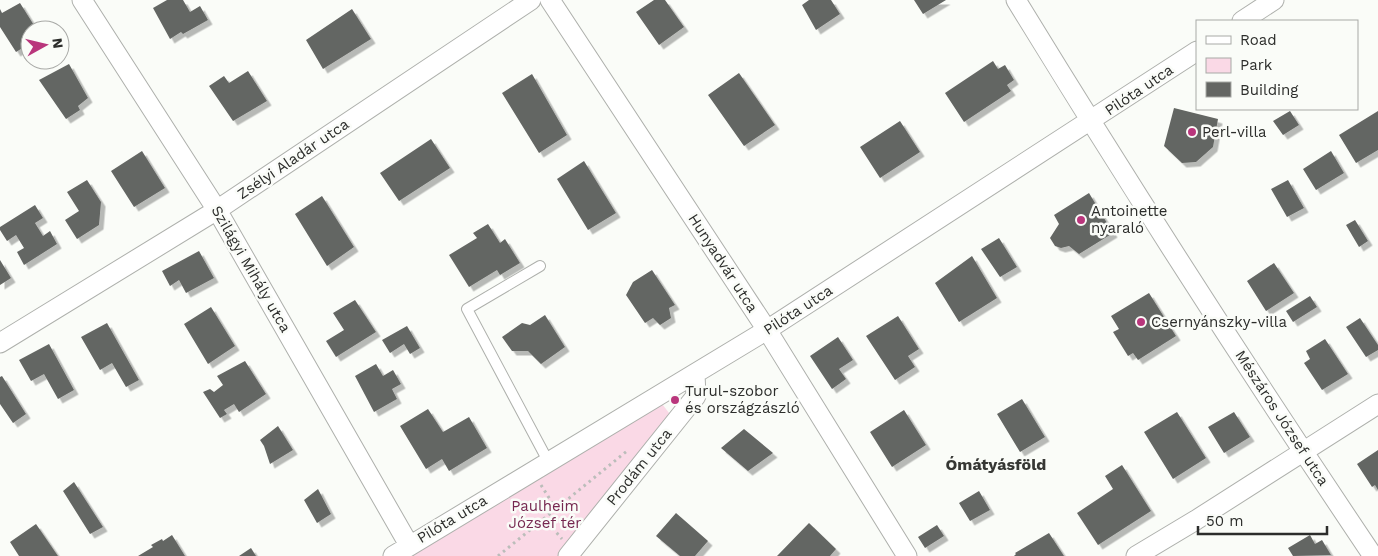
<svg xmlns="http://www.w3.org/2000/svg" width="1378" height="556" font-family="'Work Sans',sans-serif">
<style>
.green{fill:#fad9e6}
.building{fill:#646663;filter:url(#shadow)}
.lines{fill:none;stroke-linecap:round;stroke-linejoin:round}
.service-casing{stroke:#aeb0ac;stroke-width:12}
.minor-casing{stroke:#aeb0ac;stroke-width:21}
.path{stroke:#bbbdba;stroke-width:3;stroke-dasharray:2.5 4;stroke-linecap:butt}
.service{stroke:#fff;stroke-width:10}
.minor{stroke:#fff;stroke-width:19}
.poi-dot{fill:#b9367c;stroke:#fafcf8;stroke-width:2}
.labels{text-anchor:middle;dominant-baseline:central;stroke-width:5;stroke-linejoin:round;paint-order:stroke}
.street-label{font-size:15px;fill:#2c2d2b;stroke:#fafcf8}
.poi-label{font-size:15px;fill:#2c2d2b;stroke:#fafcf8;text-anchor:start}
.park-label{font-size:15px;fill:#762850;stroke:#fafcf8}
.neighbourhood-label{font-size:16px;font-weight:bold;fill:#363734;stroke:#fafcf8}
</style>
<defs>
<filter id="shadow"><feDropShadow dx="4.5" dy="4.5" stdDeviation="0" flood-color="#0004"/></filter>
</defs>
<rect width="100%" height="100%" fill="#fafcf8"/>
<path class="green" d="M659,400L673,418L567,556H396Z"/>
<path class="building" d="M167,0H183L190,12L200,6L208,20L183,34L181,32L170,39L153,8Z
M654,0H665L684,27L659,45L636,12Z
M809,0H831L840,14L816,30L802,5Z
M914,0H946L923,14Z
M20,3L37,30H30V38L27,40L29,44L16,52L0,27V9L2,13Z
M352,9L371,39L323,69L306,40Z
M993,61L998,69L1005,65L1014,80L1007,85L1011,91L964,122L945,93Z
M69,64L88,98L78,106L80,110L66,119L39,80Z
M248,71L267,101L233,121L209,86L224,76L229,83Z
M739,73L775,125L744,146L708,95Z
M532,74L567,135L539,153L502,93Z
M1174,108L1218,119L1213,147L1196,162L1182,163L1164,146Z
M1290,111L1299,125L1283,135L1273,121Z
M1378,111V150L1356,163L1339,135Z
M900,121L920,152L880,178L860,147Z
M431,139L450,168L399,201L380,173Z
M142,151L165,188L134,207L111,171Z
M1331,151L1344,173L1316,190L1303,169Z
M584,161L616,213L588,230L557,179Z
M87,180L101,202L99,225L77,239L65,220L79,211L67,192Z
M1288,180L1304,208L1287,217L1271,189Z
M1089,193L1113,233L1079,254L1069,246L1061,248L1055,246L1050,238L1059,224L1054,215Z
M322,196L354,247L327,266L295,214Z
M35,205L43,218L35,223L43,236L50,231L57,244L24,265L17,252L24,248L16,235L7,241L0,230V227Z
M1355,220L1368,241L1359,247L1346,225Z
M488,224L500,243L505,239L520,263L500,275L497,270L469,287L449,255L477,238L473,233Z
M999,238L1017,267L1000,277L981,249Z
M199,251L214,278L186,293L179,280L170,286L162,271Z
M972,256L997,298L959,322L935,283Z
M0,260L11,278L0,285Z
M1274,263L1294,293L1266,311L1247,281Z
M652,270L675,305L669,308L671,318L660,325L653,318L645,323L626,295L633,282Z
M1149,293L1176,336L1138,360L1133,353L1128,356L1113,332L1119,329L1111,316Z
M1310,296L1317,307L1293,322L1286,311Z
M355,300L376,332L336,357L326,341L344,330L333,313Z
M211,307L235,346L208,364L184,324Z
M545,315L565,347L541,364L528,351H512L502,337L522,323L530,325Z
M898,316L919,349L908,356L915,367L895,380L866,336Z
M1360,318L1378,345V350L1366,357L1346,327Z
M107,323L139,380L126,387L112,363L100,370L81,337Z
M407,326L420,348L410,354L404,344L390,353L382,340Z
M838,337L853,360L839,369L846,379L832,389L810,356Z
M1325,339L1348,374L1322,390L1304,363L1310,359L1306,351Z
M49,344L74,390L58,399L44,374L31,381L19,360Z
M245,361L266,394L239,412L234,404L224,410L227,414L220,418L203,392L210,389L214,392L223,385L217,376Z
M376,364L383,376L393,370L401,384L392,389L397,399L374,412L355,376Z
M2,376L26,414L13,423L0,404V377Z
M1022,399L1045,437L1020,452L997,414Z
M428,409L443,432L469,417L487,448L449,471L442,459L426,469L400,426Z
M904,410L926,445L892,467L870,432Z
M1177,412L1206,458L1173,479L1144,432Z
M1234,412L1250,437L1224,453L1208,427Z
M278,426L293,450L270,464L264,446L260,440Z
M744,429L773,453L748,471L721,448Z
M1378,450V490L1375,485L1372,487L1357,464Z
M1122,465L1151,511L1098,545L1077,513L1113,489L1105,476Z
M74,482L103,527L90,534L63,491Z
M318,489L331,514L317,523L304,500Z
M979,491L990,510L970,521L959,503Z
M676,513L708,541L695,556H680L656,536Z
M809,523L836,549L830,556H777Z
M36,524L58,556H19L10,542Z
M937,525L944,536L925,548L918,537Z
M1049,533L1064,556H1014L1016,554L1015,553Z
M172,535L185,556H138L153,547L151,545L162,539L163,541Z
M1310,535L1315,544L1322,540L1331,555L1293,556L1288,548Z
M251,548L256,556H239Z"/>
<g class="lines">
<defs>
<path id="service" d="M540,266L467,309L548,461"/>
<path id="minor" d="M82,0L217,210L409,545
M550,0L767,330L907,556
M1016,0C1131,188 1250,373 1373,556
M1242,21L1274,0
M0,343L217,210L531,0
M393,556L767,330L1197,51
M568,556L696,396L695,374
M1136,556L1196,520L1378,404"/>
</defs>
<use href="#service" class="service-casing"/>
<use href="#minor" class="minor-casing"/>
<path class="path" d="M541,485L556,509
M544,518L562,539
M498,556L627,451"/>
<use href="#service" class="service"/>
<use href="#minor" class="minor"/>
</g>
<g class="poi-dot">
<circle cx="1192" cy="132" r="5"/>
<circle cx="1081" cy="220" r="5"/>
<circle cx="1141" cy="322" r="5"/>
<circle cx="675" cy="400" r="5"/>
</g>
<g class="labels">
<g class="street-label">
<text transform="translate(1139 90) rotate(-34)">Pilóta utca</text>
<text transform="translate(293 159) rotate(-34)">Zsélyi Aladár utca</text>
<text transform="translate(723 263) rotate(57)">Hunyadvár utca</text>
<text transform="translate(251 269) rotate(60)">Szilágyi Mihály utca</text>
<text transform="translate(798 310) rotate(-33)">Pilóta utca</text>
<text transform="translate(1282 418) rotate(57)">Mészáros József utca</text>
<text transform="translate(639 467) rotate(-51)">Prodám utca</text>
<text transform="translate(452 519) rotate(-31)">Pilóta utca</text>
</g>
<g class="poi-label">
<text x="1202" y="132">Perl-villa</text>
<text x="1091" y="211">Antoinette<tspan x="1091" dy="17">nyaraló</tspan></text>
<text x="1151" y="322">Csernyánszky-villa</text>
<text x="685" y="391">Turul-szobor<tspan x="685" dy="17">és országzászló</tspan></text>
</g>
<g class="park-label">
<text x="545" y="506">Paulheim<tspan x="545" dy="17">József tér</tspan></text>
</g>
<g class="neighbourhood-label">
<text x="996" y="464">Ómátyásföld</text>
</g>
</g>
<rect x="1196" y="20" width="162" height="90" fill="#fafcf8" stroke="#a8a9a6"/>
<rect x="1206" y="36" width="25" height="8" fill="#ffffff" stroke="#a8a9a6"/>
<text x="1240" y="45" font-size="15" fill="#2c2d2b">Road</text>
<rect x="1206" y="58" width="25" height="15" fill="#fad9e6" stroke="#a8a9a6"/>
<text x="1240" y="70" font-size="15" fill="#2c2d2b">Park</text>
<rect x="1206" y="82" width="25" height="15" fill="#646663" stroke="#a8a9a6"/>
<text x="1240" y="95" font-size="15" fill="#2c2d2b">Building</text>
<g transform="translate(45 45) rotate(82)"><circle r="24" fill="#fafcf8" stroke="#a8a9a6"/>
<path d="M0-4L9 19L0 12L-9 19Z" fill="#b9367c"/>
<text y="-8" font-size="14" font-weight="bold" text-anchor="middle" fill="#2c2d2b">N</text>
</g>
<path d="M1198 526v8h129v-8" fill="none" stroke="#2c2d2b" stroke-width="2.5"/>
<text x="1206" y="526" font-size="15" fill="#2c2d2b" stroke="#fafcf8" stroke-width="4" paint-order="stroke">50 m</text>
</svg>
